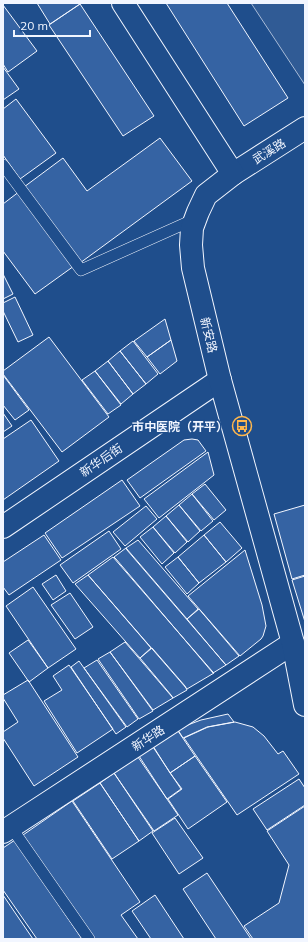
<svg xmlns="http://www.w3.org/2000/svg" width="308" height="942" font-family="Mulish,'Noto Sans SC',sans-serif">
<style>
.built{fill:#305b95;stroke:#a8bbd7}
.building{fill:#3563a3;stroke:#f2f6ff}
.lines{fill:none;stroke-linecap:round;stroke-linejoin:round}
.lane-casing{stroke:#f2f6ff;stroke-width:12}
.street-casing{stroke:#f2f6ff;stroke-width:24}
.secondary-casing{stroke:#f2f6ff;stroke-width:24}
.lane{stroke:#1f4e8c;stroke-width:11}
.street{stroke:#1f4e8c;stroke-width:22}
.secondary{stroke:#1f4e8c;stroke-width:22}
.labels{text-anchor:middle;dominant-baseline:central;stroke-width:3;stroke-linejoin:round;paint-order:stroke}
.street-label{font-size:12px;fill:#f2f6ff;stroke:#1f4e8c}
.poi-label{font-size:12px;font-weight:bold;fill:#f2f6ff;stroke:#1f4e8c;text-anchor:end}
</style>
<rect width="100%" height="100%" fill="#1f4e8c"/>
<path class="built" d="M251,3H305V85Z"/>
<path class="building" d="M37,3H79L80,4L50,24Z
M166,3H227L288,98L244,126Z
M80,4L154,116L123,136L49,25Z
M3,5L37,51L8,72L3,64Z
M3,67L19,89L3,100Z
M16,99L56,153L20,179L3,155V109Z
M160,138L192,181L80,263L24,187L63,158L87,191Z
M20,191L74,266L35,294L3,251V204Z
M3,274L13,294L3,299Z
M15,297L33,335L18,342L3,311V303Z
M165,319L171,340L147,357L134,341Z
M49,337L109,417L62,452L3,374V371Z
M171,340L177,361L160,374L147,357Z
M133,341L158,374L146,384L120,351Z
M120,351L146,384L133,394L108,361Z
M108,361L133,394L121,404L95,371Z
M95,371L121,405L108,414L82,380Z
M3,375L29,410L15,420L3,405Z
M3,413L12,426L3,432Z
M31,420L59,461L3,500V439Z
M192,439L198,440L206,451L140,498L127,480L184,440Z
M208,452L214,475L159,518L144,499Z
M122,480L140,506L62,558L45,533Z
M205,484L226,510L214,520L192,494Z
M192,494L213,521L201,531L179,505Z
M179,505L200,531L188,542L166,516Z
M305,505V575L292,579L274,514Z
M146,506L157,519L125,546L113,532Z
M166,516L187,542L175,553L153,527Z
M220,522L242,548L226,562L204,535Z
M153,527L174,553L162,564L140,537Z
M109,531L121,549L73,583L60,565Z
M44,535L61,560L9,595L3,587V562Z
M204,535L226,562L199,583L178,557Z
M138,540L198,609L187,619L126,548Z
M126,548L127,550L226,665L213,673L116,559L114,557Z
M245,550L262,605L266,626L263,636L261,639L240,656L188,596Z
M113,557L212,671L214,673L187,689L88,575Z
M178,557L199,583L187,594L165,567Z
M56,575L66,591L53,600L42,584Z
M88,575L151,648L140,658L75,584Z
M305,576V622L292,580Z
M33,587L76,649L48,668L6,606Z
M70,593L93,627L75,639L51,605Z
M199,609L239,656L226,665L225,664L187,619Z
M28,640L48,668L29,682L9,653Z
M125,642L173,698L153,710L110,652Z
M152,648L185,686L187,690L173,698L171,695L140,658Z
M110,652L153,711L139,719L98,659Z
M97,660L138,719L127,727L84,668Z
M79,661L126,727L116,734L71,667Z
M69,665L113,729L77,753L44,701L62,690L53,676Z
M28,680L78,757L34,786L3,738V732L18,722L3,698V695Z
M228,714L234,722L207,727L183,738L178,730L185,726L201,720Z
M235,722L253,727L264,736L278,754L283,751L299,774L237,815L184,738L208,727Z
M178,731L195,756L170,773L153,746Z
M153,747L181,789L167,799L139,756Z
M195,756L227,802L188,829L168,799L182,789L170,773Z
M138,757L178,815L154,831L114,773Z
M114,773L153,831L139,841L100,783Z
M299,779L305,788V805L267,830L253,809Z
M100,783L139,841L112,859L73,801Z
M72,801L140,902L121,915L138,939H94L23,835Z
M305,806V939H253L244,926L279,903L289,865L267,831Z
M175,818L203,858L179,874L152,833Z
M15,840L82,939H37L3,890V848Z
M207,873L251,939H216L183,889Z
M3,895L33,939H3Z
M155,895L184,939H151L132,911Z"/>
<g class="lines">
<defs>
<path id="lane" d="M3,165L81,270L195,219
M11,827L89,939"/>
<path id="street" d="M233,174L305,128
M3,527L220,380
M3,832L293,643"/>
<path id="secondary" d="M123,3L233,174L206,195L198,212L192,228L191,245L193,268L220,380L293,643L305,705"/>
</defs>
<use href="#lane" class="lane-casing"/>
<use href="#street" class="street-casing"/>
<use href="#secondary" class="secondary-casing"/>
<use href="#lane" class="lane"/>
<use href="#street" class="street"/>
<use href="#secondary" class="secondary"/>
</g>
<defs>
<symbol id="bus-ring" viewBox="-11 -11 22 22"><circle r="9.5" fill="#1f4e8c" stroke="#ffb74d" stroke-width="1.5"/><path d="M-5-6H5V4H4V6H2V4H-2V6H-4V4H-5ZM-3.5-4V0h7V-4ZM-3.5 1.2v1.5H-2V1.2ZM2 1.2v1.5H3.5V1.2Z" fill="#ffb74d"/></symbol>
</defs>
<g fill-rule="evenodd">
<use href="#bus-ring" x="231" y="415" width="22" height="22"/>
</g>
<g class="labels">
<g class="street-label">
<text transform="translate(269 151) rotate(-32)">武溪路</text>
<text transform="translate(209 335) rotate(76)">新安路</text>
<text transform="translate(101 460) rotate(-34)">新华后街</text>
<text transform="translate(148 738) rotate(-33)">新华路</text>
</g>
<g class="poi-label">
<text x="228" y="426">市中医院（开平）</text>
</g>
</g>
<rect width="308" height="942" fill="none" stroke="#f2f6ff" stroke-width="8"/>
<path d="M14 30v6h76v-6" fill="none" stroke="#f2f6ff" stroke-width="2"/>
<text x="20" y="30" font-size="12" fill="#f2f6ff" stroke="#1f4e8c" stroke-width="3" paint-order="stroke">20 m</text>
</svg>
